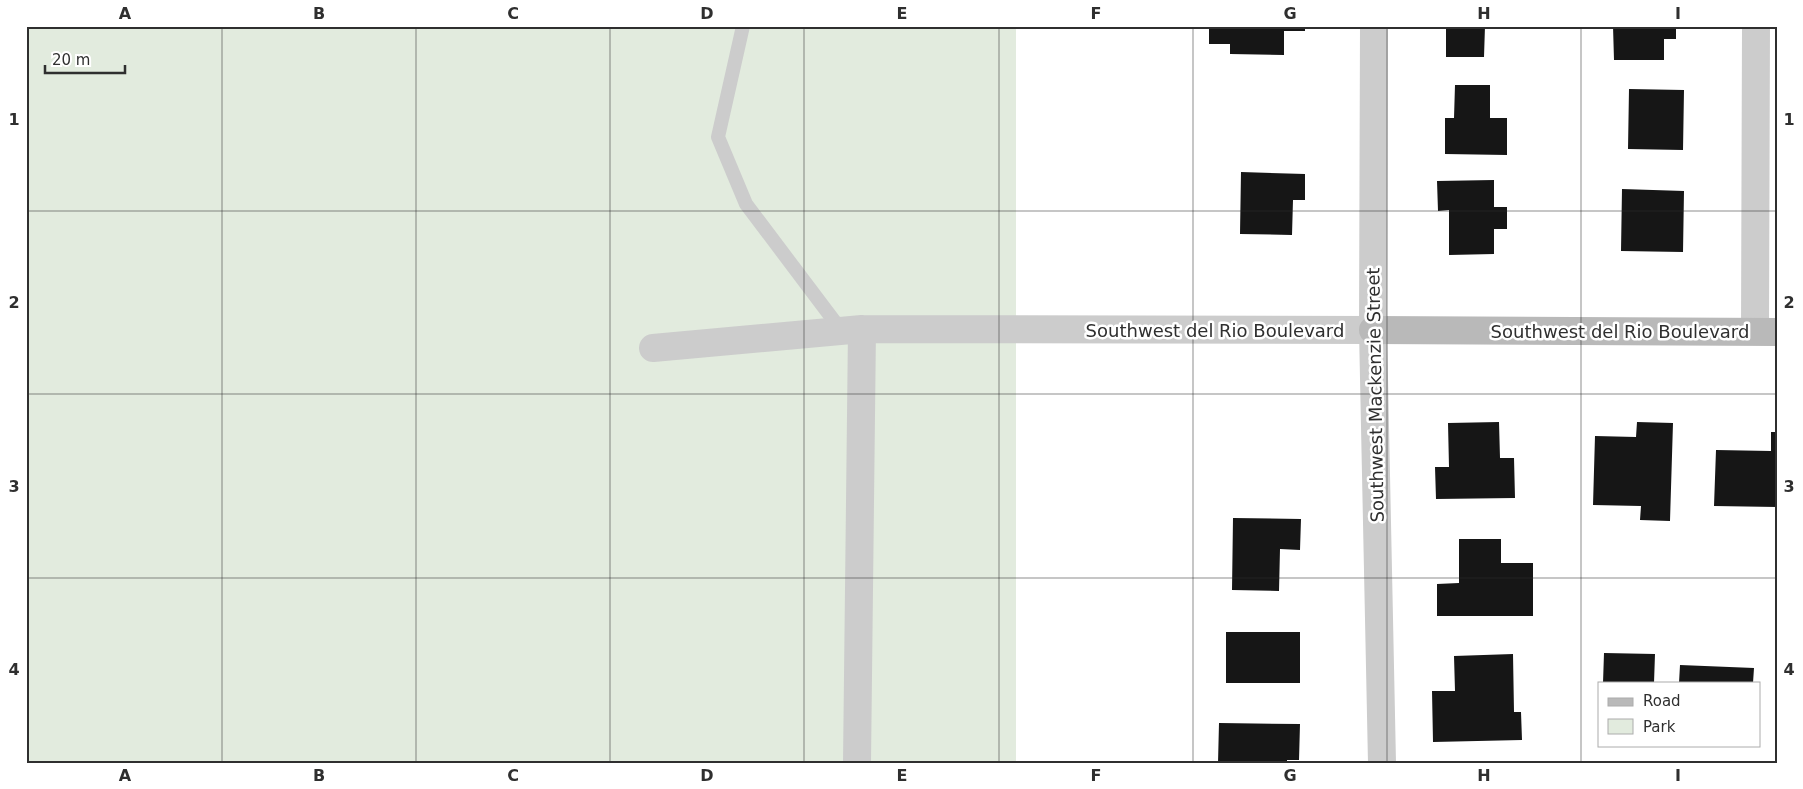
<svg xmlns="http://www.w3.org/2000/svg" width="1803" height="789" font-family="'DejaVu Sans',sans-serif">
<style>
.green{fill:#e2ebde}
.building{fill:#161616}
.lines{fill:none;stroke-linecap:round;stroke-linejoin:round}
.lane{stroke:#ccc;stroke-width:14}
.street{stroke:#ccc;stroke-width:28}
.secondary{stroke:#b9b9b9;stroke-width:28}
.grid{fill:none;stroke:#2f2f2f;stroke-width:1;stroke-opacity:0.55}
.labels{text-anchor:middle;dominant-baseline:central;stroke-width:5;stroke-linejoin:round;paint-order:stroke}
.street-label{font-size:18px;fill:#2f2f2f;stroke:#fff}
.neatline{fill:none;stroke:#2f2f2f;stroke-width:2}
.grid-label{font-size:16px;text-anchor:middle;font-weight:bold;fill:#2f2f2f}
</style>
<rect width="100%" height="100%" fill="#fff"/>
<path class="green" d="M26,26H1016V763H26Z"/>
<path class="building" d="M1209,26H1305V31H1284V55L1230,54V44H1209Z
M1446,26H1485L1484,57H1446Z
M1613,26H1676V39H1664V60H1614Z
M1455,85H1490V118H1507V155L1445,154V118H1454Z
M1629,89L1684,90L1683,150L1628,149Z
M1241,172L1305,174V200H1293L1292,235L1240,234Z
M1494,180V207H1507V229H1494V254L1449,255V210L1438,211L1437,181Z
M1622,189L1684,191L1683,252L1621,251Z
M1499,422L1500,458H1514L1515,498L1436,499L1435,467H1449L1448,423Z
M1637,422L1673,423L1670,521L1640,520L1641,506L1593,505L1595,436L1636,437Z
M1771,432H1777V507L1714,506L1716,450L1771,451Z
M1233,518L1301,519L1300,550L1280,549L1279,591L1232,590Z
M1459,539H1501V563H1533V616H1437V584L1459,583Z
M1226,632H1300V683H1226Z
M1604,653L1655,654L1654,683H1603Z
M1513,654L1514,712H1521L1522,740L1433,742L1432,691H1455L1454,656Z
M1680,665L1754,668L1753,683H1679Z
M1219,723L1300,724L1299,760H1287V763H1218Z"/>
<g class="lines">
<path class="lane" d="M743,26L718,137L746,204L841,330"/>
<path class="street" d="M1374,26L1373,330L1382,763
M1755,331L1756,26
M653,348L862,329L1373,330
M857,763L862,329"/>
<path class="secondary" d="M1373,330L1777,332"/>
</g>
<path class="grid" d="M222,26V763M416,26V763M610,26V763M804,26V763M999,26V763M1193,26V763M1387,26V763M1581,26V763M26,211H1777M26,394H1777M26,578H1777"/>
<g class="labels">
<g class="street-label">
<text x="1215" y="330">Southwest del Rio Boulevard</text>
<text x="1620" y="331">Southwest del Rio Boulevard</text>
<text transform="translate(1375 395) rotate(-91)">Southwest Mackenzie Street</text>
</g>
</g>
<rect width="1803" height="789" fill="none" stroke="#ffffff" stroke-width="55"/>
<rect x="1598" y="682" width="162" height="65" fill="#ffffff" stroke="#acacac"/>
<rect x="1608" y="698" width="25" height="8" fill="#b9b9b9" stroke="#acacac"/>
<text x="1643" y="706" font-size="15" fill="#2f2f2f">Road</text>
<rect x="1608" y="719" width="25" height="15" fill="#e2ebde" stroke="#acacac"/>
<text x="1643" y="732" font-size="15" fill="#2f2f2f">Park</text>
<path d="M45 65v8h80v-8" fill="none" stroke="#2f2f2f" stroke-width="2.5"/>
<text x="52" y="65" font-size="15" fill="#2f2f2f" stroke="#ffffff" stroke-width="4" paint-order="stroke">20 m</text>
<rect x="28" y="28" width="1748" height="734" class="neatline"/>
<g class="grid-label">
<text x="125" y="19">A</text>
<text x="319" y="19">B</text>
<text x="513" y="19">C</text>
<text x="707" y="19">D</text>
<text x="902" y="19">E</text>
<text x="1096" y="19">F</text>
<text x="1290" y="19">G</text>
<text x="1484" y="19">H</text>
<text x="1678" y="19">I</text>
<text x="14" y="125">1</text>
<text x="1789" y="125">1</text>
<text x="14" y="308">2</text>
<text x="1789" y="308">2</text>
<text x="14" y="492">3</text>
<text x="1789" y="492">3</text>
<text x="14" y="675">4</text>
<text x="1789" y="675">4</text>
<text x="125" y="781">A</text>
<text x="319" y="781">B</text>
<text x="513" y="781">C</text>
<text x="707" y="781">D</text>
<text x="902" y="781">E</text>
<text x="1096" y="781">F</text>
<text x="1290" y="781">G</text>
<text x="1484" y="781">H</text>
<text x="1678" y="781">I</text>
</g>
</svg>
